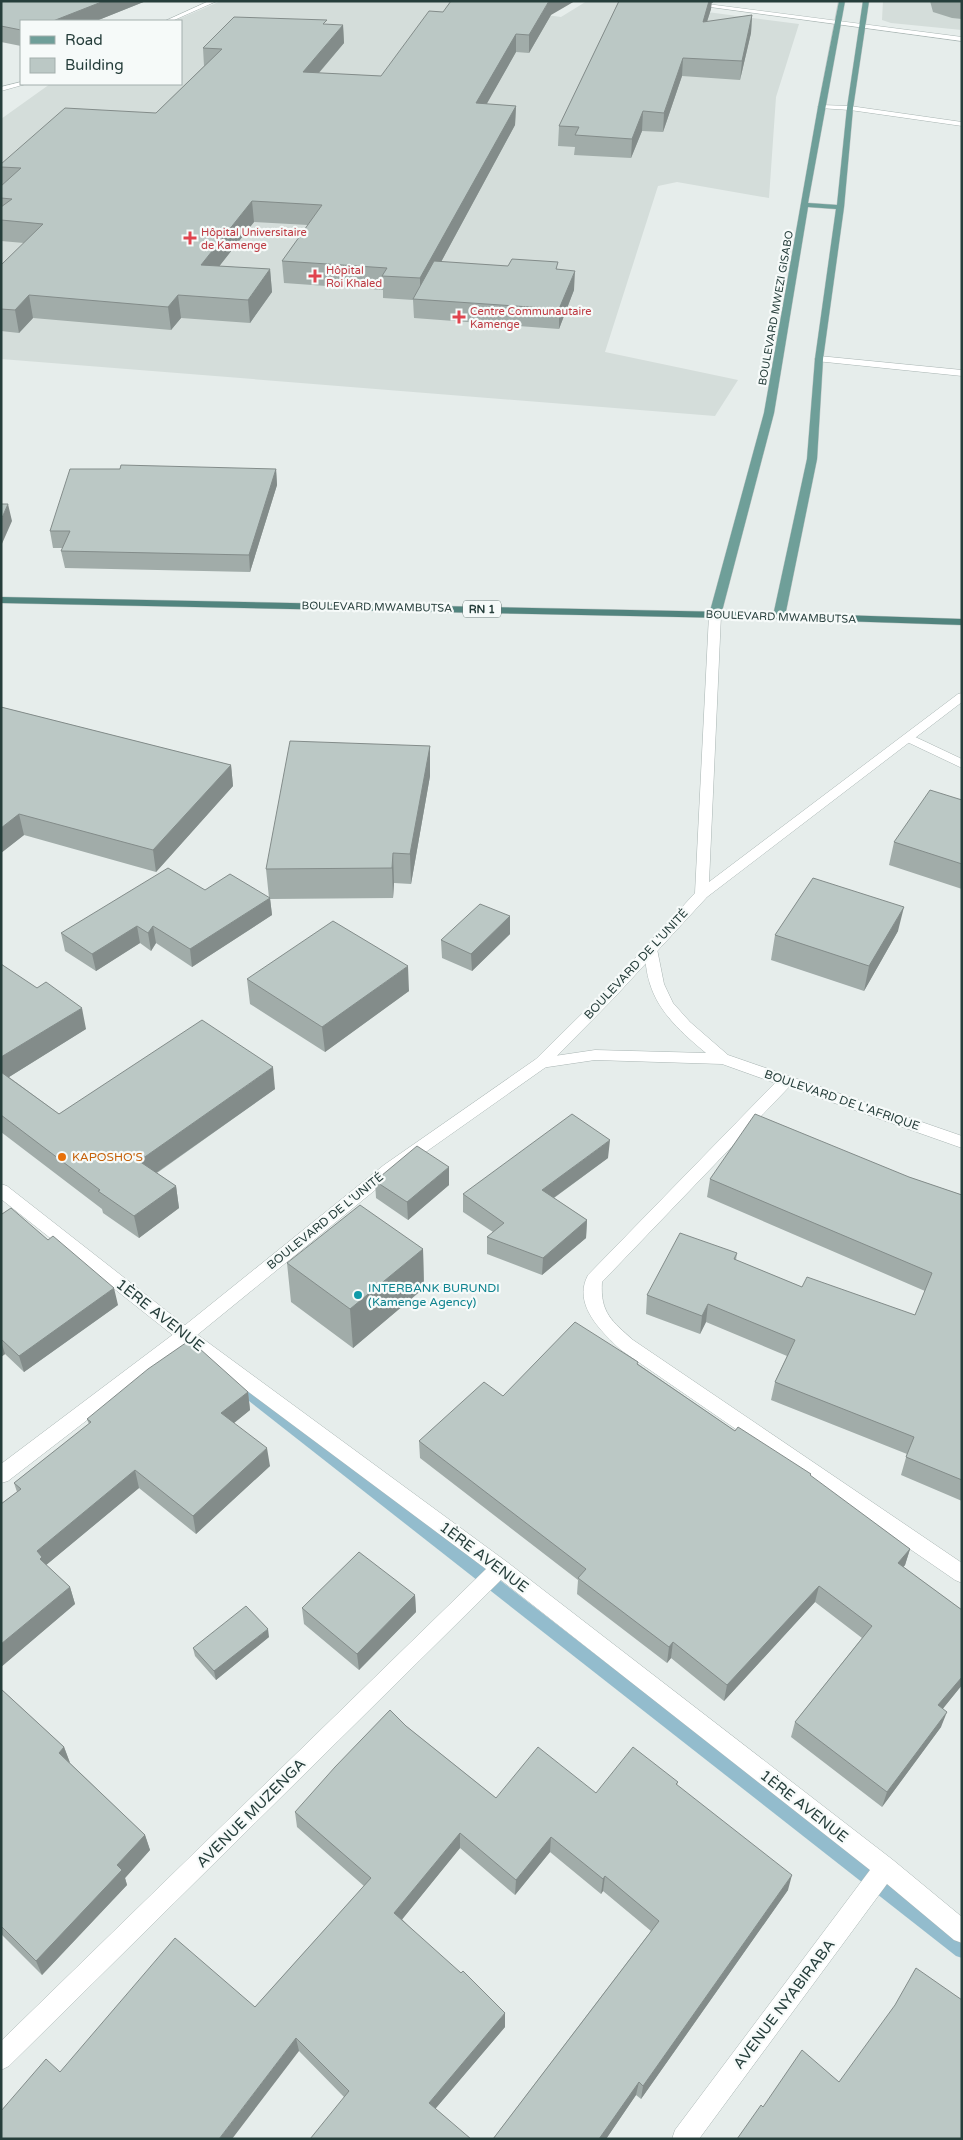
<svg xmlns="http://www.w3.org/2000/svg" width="963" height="2140" font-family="'Varela Round',sans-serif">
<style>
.built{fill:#d4ddda}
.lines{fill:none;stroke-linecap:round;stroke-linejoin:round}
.stream{fill:#93bccd;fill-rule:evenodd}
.minor-casing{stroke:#a9b5b3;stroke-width:1}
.tertiary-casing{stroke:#a9b5b3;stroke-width:1}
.primary-casing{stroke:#c2c9c8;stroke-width:1}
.trunk-casing{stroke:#c2c9c8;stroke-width:1}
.minor{fill:#fff;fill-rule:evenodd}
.tertiary{fill:#fff;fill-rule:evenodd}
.primary{fill:#6f9f99;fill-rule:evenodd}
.trunk{fill:#52847e;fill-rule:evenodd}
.wall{fill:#a1aca9}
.shaded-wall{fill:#838c8a}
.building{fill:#bbc8c5;stroke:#838c8a}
.health-dot{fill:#e0444e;stroke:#f6faf9;stroke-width:2}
.food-dot{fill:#e8710a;stroke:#f6faf9;stroke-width:2}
.culture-dot{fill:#0f9aa8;stroke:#f6faf9;stroke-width:2}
.labels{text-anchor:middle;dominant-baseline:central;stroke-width:4.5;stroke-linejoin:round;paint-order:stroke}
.far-health-label{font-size:11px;fill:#be3a42;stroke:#f6faf9;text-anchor:start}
.far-street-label{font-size:11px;fill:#263e3b;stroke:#f6faf9}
.shield{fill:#f6faf9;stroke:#647674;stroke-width:1}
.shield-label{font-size:11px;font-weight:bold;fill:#263e3b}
.street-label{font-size:12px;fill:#263e3b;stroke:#f6faf9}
.food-label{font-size:12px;fill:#c56008;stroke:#f6faf9;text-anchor:start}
.culture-label{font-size:12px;fill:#0d838f;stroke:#f6faf9;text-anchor:start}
.near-street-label{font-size:15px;fill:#263e3b;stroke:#f6faf9}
</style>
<rect width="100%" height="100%" fill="#e6edeb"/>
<path class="built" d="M221,1H487L480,6L561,17L587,1H624L799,24L776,97L769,198L677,182L658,186L605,352L738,380L715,416L1,359V119L50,84H181V21H174Z
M883,1H962V30L891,23L882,20Z"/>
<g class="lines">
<path class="stream" d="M236,1378L241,1379L962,1939V1958L956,1956L231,1387L229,1383L231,1379Z"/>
<defs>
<path id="minor" d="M209,1H217L172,21H165Z
M666,1H684L962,37V41Z
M21,82L26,84L1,91V87Z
M821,105L850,106L962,122V126L850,110L819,108L818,107Z
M819,356L962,370V376L816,361L815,359Z
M909,734L962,759V768L905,741L903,738L905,735Z
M650,944L655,946L657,949L664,984L673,1003L690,1022L728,1055L962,1136V1148L789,1087L602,1282C600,1313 612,1321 633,1340L962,1563V1583L955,1580L621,1350C602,1332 572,1305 588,1275L775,1083L722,1064L595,1060L541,1068L536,1067L534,1063L536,1059L541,1058L595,1050L706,1053C683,1034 659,1013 650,984C646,973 646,960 643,949L645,946Z
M1,1184L7,1186L191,1330L507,1562L893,1860L962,1917V1943L954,1940L887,1884L699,2139H672L675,2130L870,1870L501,1580L9,2066L1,2070V2041L486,1569L179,1340L1,1199Z"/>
<path id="tertiary" d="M715,612L721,615L709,882L958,694L962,693V702L707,897L613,999L546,1067L396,1173L191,1340L8,1481L1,1483V1464L179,1330L384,1165L536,1059L603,993L695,893L709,615Z"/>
<path id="primary" d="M839,1H845L808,203L837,205L847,108L863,1H869L853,108L844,207L823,359L817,459L785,616L783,618H775L773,616L807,459L815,359L836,209L808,207L774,413L721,615L715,618L709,615L764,413L818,107Z"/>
<path id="trunk" d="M1,597L779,613L962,619V625L779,619L1,603Z"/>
</defs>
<use href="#minor" class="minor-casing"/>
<use href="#tertiary" class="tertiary-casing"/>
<use href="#primary" class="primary-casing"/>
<use href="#trunk" class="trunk-casing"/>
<use href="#minor" class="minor"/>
<use href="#tertiary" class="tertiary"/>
<use href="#primary" class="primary"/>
<use href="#trunk" class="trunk"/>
</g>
<path class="wall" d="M1,1H146L96,21H21V46L1,42Z
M619,1H713V3H711V9L707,22L752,15L751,33L740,80L682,76L663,132L642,131L631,158L574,155L575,147L558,146L559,126Z
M930,1H962V19L952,18L933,12Z
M551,15L529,53L516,52L486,104L516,106L515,125L441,262L558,269L574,290L559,329L414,318L413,300L383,298V290L284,283L282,261L308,225L254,222L219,266L270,269L272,292L250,323L181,318L171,330L33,318L19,333L1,331V265L24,243L1,241V164L156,113L204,66L203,48L327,25H343L344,43L319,73L381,76Z
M276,469L277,485L250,572L65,568L61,551L63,548H53L50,531Z
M1,707L231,765L233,786L156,872L24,835L1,853Z
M430,746V776L411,884L394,883L393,898L270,899L272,915L192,967L156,943L151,951L140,943L96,971L65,951L61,933L205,890L269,898L266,869Z
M962,800V889L889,865L894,842Z
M510,916V934L472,971L442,958L441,940Z
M898,931L864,991L771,960L775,935Z
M1,964L86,1029L9,1077L59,1114L275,1089L157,1173L176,1186L179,1208L139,1238L103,1213L102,1209L1,1132Z
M247,979L409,991L325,1052L250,1004Z
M608,1158L554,1198L587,1220L586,1238L542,1275L487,1254V1237L493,1232L463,1212V1194Z
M909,1177L962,1195V1501L901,1475L907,1454L771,1400L775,1382L787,1356L706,1322L700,1334L646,1314L647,1295L737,1253L736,1260L802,1287L915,1315L925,1291L707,1197L710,1179Z
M375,1181L449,1185L408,1220L376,1198Z
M1,1213L118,1305L24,1372L5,1354L1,1357Z
M423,1249L424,1288L353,1348L291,1302L287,1263Z
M638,1364L735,1431L811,1474L810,1476L910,1549L905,1565L903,1567L962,1610V1685L943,1708L941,1727L882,1807L791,1737L795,1722L862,1638L815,1602L724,1701L671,1658L667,1663L577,1594L578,1580L420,1458L419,1441L503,1396Z
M248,1392L250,1410L234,1423L270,1466L196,1534L139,1488L46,1565L70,1587L75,1604L1,1667V1504L17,1492L14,1483L89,1424L87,1419Z
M415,1595L416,1612L359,1670L304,1624L302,1608Z
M269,1637L216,1680L195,1656L193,1648Z
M1,1689L64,1747L70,1763L145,1835L150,1850L125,1878L127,1885L42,1975L1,1934Z
M406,1726L496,1798L596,1793L678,1782L677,1785L788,1890L641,2099L636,2095L606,2139H493L651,1931L603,1891L601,1894L550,1852L515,1895L460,1848L402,1919L505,2027L436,2108L344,2097L299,2051L60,2072L255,2007L364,1886L297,1827L295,1812Z"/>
<path class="shaded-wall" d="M104,1H146L96,21H53Z
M549,1H575L551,15L529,53V35Z
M709,1H712L711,9L701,40L703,22Z
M752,15L751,33L740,80L742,61Z
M343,25L344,43L304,90L303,72Z
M516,34V52L476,123V103Z
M683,58L682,76L663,132L664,113Z
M516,106L515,125L421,299H420V278Z
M643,111L642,131L631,158L632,139Z
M252,201L254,222L203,287L201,265Z
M270,269L272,292L250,323L248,300Z
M575,271L574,290L559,329V309Z
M29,295L33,318L19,333L15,310Z
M178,295L181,318L171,330L168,307Z
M276,469L277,485L250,572L249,555Z
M8,504L12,521L1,546V520Z
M430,746V776L411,884L410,854Z
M231,765L233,786L156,872L153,850Z
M19,814L24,835L1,853V828Z
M393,853L394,883L393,898L392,868Z
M270,898L272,915L192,967L190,949Z
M904,907L898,931L864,991L869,966Z
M510,916V934L472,971L471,954Z
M137,926L140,943L96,971L92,954Z
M153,926L156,943L151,951L148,933Z
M408,966L409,991L325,1052L322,1027Z
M82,1008L86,1029L1,1082V1057Z
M273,1067L275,1089L143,1182L139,1161Z
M610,1140L608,1158L541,1207L542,1190Z
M449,1167V1185L408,1220L407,1202Z
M176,1186L179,1208L139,1238L134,1216Z
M587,1220L586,1238L542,1275L543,1258Z
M423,1249L424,1288L353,1348L350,1309Z
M114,1288L118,1305L24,1372L19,1356Z
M708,1304L706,1322L700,1334L702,1316Z
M1,1341L5,1354L1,1357Z
M248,1392L250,1410L224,1431L221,1413Z
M267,1448L270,1466L196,1534L193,1516Z
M135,1470L139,1488L45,1566V1576L37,1551Z
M910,1549L905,1565L893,1580L898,1563Z
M819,1586L815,1602L724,1701L727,1685Z
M70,1587L75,1604L1,1667V1644Z
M415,1595L416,1612L359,1670L357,1654Z
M268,1629L269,1637L216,1680L214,1671Z
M673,1642L671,1658L667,1663L669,1647Z
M962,1677V1685L933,1721L938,1705Z
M947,1712L941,1727L882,1807L887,1792Z
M64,1747L70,1763L59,1753Z
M460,1833V1848L396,1927L394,1913Z
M145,1835L150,1850L125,1878L127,1885L42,1975L36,1961L117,1865Z
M551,1837L550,1852L515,1895L516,1880Z
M792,1875L788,1890L641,2099L643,2086Z
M605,1876L603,1891L601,1894L603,1879Z
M505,2013V2027L430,2115L429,2103Z
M296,2038L299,2051L232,2139H219Z
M639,2082L636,2095L606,2139H599Z"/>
<path class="building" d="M1,1H104L53,21H21V30L1,26Z
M451,1H549L529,35L516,34L476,103L516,106L420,278L382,276L387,268L282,261L322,205L252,201L201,265L270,269L248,300L178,295L168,307L29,295L15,310L1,309V265L43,224L1,220V207L12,199L1,198V186L21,168L1,167V164L65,108L156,113L222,49L203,48L234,17L327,20L323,24L343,25L303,72L381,76L429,11L443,12Z
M619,1H709L703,22L752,15L742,61L683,58L664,113L643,111L632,139L575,135L579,127L559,126Z
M512,259L558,262L556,269L575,271L559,309L413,299L434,261L508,266Z
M121,465L276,469L249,555L61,551L70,531H50L70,469H120Z
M1,504H8L1,520Z
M1,707L231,765L153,850L19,814L1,828Z
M290,741L430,746L410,854L393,853L392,868L266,869Z
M930,790L962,800V864L894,842Z
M168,868L205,890L230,874L270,898L190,949L153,926L148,933L137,926L92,954L61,933Z
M813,878L904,907L869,966L775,935Z
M480,904L510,916L471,954L441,940Z
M333,921L408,966L322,1027L247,979Z
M1,964L37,988L46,982L82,1008L1,1057Z
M202,1020L273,1067L139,1161L176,1186L134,1216L98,1191L100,1190L1,1115V1072L59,1114Z
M572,1114L610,1140L542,1190L587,1220L543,1258L487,1237L504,1223L463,1194Z
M755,1114L909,1177L962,1195V1480L906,1457L914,1437L775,1382L795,1340L708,1304L702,1316L647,1295L680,1233L737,1253L734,1259L802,1287L807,1277L915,1315L932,1273L710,1179Z
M417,1146L449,1167L407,1202L375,1181Z
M360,1205L423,1249L350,1309L287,1263Z
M11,1208L48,1240L53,1236L114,1288L19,1356L1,1339V1213L2,1214Z
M575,1322L638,1362L637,1364L735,1431L738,1427L811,1474L810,1475L910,1549L898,1563L962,1610V1677L938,1705L947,1712L887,1792L795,1722L872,1626L819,1586L727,1685L673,1642L669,1647L578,1578L586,1569L419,1441L484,1382L503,1396Z
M190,1340L248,1392L221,1413L267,1448L193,1516L135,1470L37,1551L42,1557L40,1559L70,1587L1,1644V1504L21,1489L14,1483L91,1422L87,1419L148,1369Z
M359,1552L415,1595L357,1654L302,1608Z
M246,1606L268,1629L214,1671L193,1648Z
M1,1689L64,1747L59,1753L145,1835L117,1865L122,1870L36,1961L1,1926Z
M390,1710L406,1726L496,1798L538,1747L596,1793L633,1747L678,1782L676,1784L792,1875L643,2086L639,2082L599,2139H493L659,1921L605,1876L603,1879L551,1837L516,1880L460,1833L394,1913L461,1973L463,1971L505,2013L429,2103L471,2139H310L349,2091L296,2038L219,2139H1V2111L46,2059L60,2072L175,1938L255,2007L371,1878L295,1812L335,1767Z
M916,1968L962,2000V2139H737L761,2105L763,2107L802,2050L839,2082L895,2005Z"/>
<g class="health-dot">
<path d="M187.5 230.5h5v5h5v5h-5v5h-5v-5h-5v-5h5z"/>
<path d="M312.5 268.5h5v5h5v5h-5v5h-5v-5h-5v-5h5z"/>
<path d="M456.5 309.5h5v5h5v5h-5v5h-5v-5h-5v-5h5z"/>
</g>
<circle class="food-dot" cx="62" cy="1157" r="5"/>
<circle class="culture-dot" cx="358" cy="1295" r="5"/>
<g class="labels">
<g class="far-health-label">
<text x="201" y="232">Hôpital Universitaire<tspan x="201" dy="13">de Kamenge</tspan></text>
<text x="326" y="270">Hôpital<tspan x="326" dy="13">Roi Khaled</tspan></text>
<text x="470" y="311">Centre Communautaire<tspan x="470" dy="13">Kamenge</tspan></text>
</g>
<g class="far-street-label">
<text transform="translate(776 308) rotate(-80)">BOULEVARD MWEZI GISABO</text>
<text transform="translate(377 607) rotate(1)">BOULEVARD MWAMBUTSA</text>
<text transform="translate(781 617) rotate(2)">BOULEVARD MWAMBUTSA</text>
</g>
<rect class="shield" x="463" y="600.5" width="38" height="17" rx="4"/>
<g class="shield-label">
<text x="482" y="609">RN 1</text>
</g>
<g class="street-label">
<text transform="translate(636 964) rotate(-47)">BOULEVARD DE L'UNITÉ</text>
<text transform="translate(842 1100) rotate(19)">BOULEVARD DE L'AFRIQUE</text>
<text transform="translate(325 1221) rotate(-39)">BOULEVARD DE L'UNITÉ</text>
</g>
<g class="food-label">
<text x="72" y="1157">KAPOSHO'S</text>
</g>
<g class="culture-label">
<text x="368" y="1288">INTERBANK BURUNDI<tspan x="368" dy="14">(Kamenge Agency)</tspan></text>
</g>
<g class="near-street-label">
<text transform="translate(160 1315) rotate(38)">1ÈRE AVENUE</text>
<text transform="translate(484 1557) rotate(37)">1ÈRE AVENUE</text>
<text transform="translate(804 1806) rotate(38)">1ÈRE AVENUE</text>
<text transform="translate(251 1813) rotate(-45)">AVENUE MUZENGA</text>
<text transform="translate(784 2004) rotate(-53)">AVENUE NYABIRABA</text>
</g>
</g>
<rect width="963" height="2140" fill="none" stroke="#263e3b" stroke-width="5"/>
<rect x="20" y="20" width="162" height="65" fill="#f6faf9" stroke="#a3afad"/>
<rect x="30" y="36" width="25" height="8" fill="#6f9f99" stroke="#a3afad"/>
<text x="65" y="45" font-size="15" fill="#263e3b">Road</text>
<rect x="30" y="58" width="25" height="15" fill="#bbc8c5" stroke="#a3afad"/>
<text x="65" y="70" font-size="15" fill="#263e3b">Building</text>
</svg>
